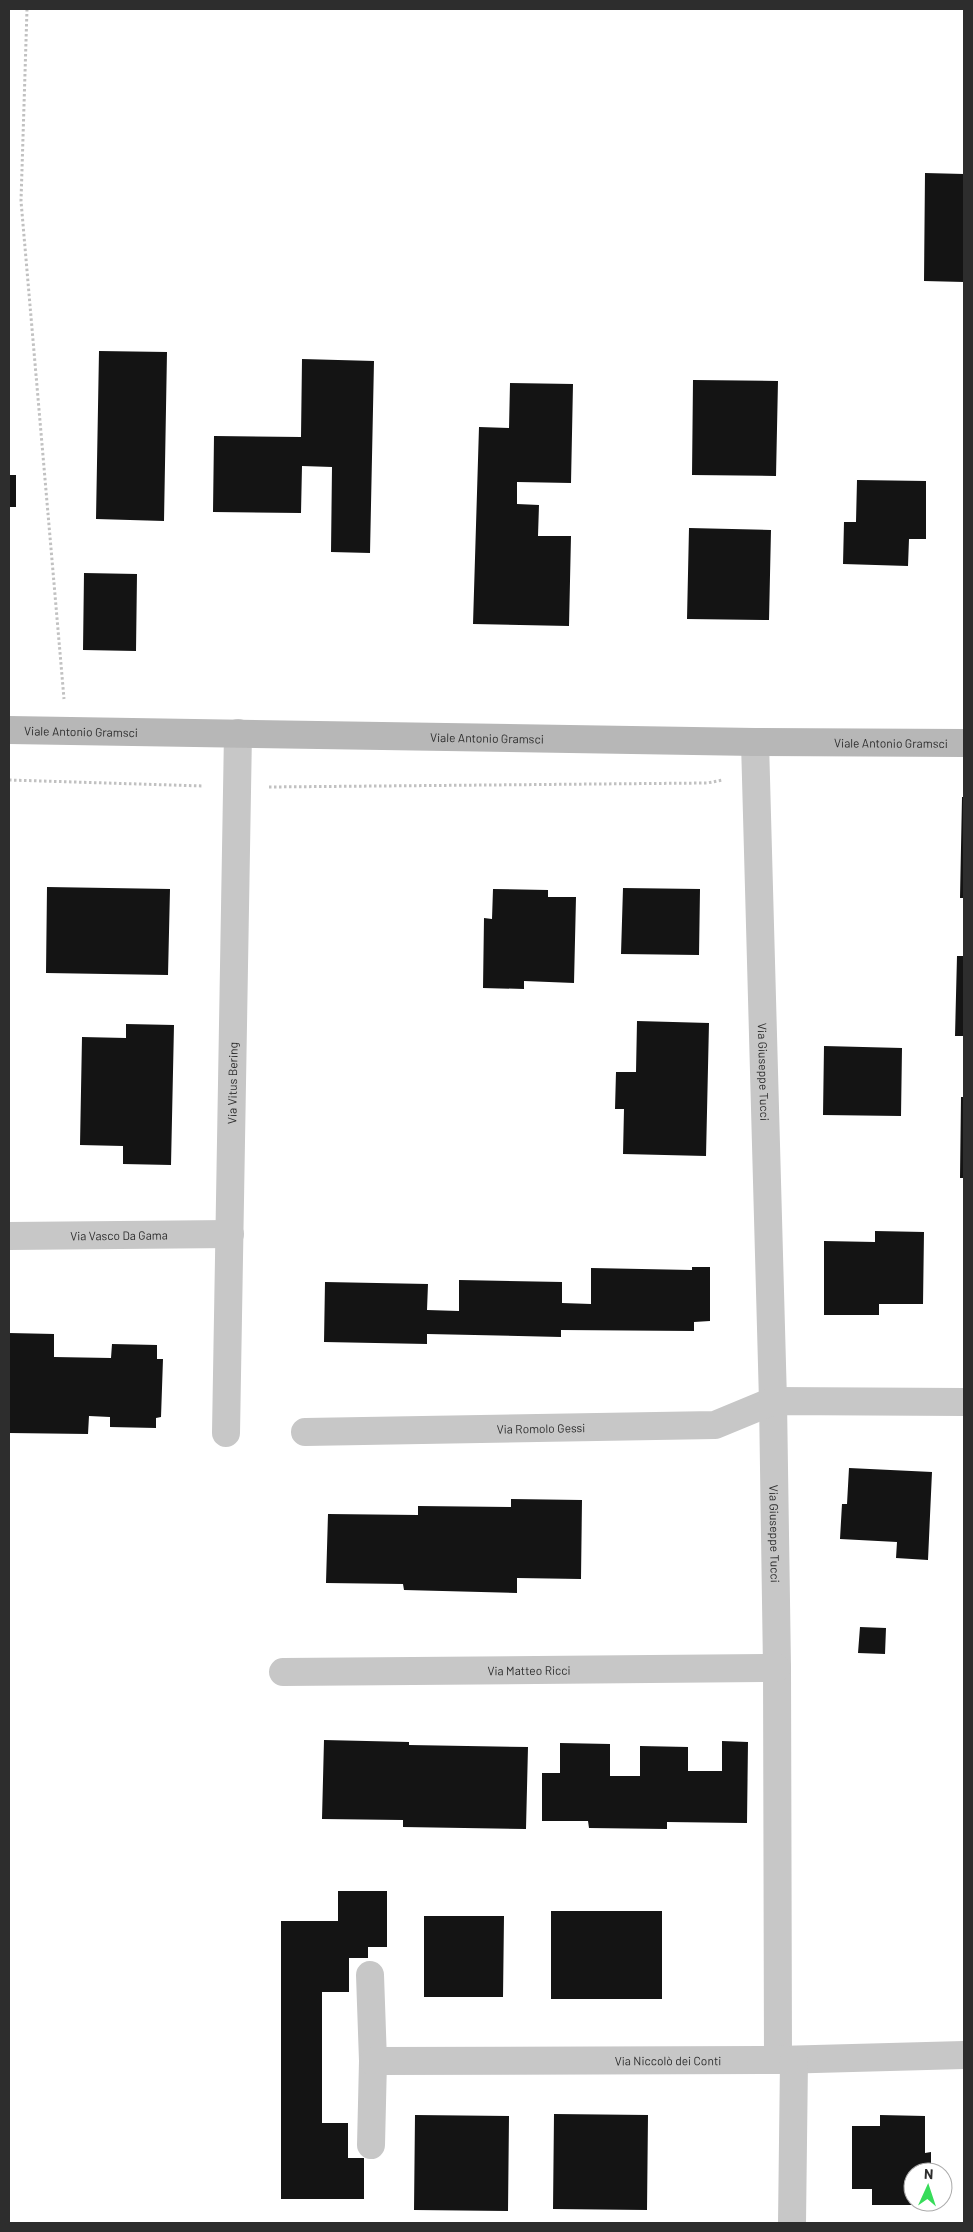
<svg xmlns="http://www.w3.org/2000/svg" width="973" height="2232" font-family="Barlow,sans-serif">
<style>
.building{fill:#141414}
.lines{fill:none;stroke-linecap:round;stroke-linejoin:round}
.path{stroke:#c1c1c1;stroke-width:3;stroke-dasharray:2.5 2.5;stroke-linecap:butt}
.street{stroke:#c7c7c7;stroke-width:28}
.secondary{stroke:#b7b7b7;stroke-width:28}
.labels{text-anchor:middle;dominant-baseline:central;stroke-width:5;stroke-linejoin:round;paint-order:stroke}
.street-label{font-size:12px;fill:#2d2d2d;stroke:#fff}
</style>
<rect width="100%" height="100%" fill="#fff"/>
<path class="building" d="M925,173L964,174V282L924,281Z
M99,351L167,352L164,521L96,519Z
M302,359L374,361L370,553L331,552L332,467L302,466L301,513L213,512L214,436L301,437Z
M693,380L778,381L776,476L692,475Z
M510,383L573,384L571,483L517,482V504L539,505L538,536H571L569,626L473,624L479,427L509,428Z
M9,475H16V507H9Z
M857,480L926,481V539H909L908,566L843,564L844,522H856Z
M689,528L771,530L769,620L687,619Z
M84,573L137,574L136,651L83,650Z
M962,797H964V898H960Z
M47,887L170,889L168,975L46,973Z
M623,888L700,889L699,955L621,954Z
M493,889L548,890V897H576L574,983L524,981V989L483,988L484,918L492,919Z
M957,956H964V1036H955Z
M637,1021L709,1023L706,1156L623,1154L624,1109H615L616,1072H636Z
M126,1024L174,1025L171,1165L123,1164V1146L80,1145L82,1037L126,1038Z
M824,1046L902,1048L901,1116L823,1115Z
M961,1097H964V1178H960Z
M875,1231L924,1232L923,1304H879V1315H824V1241L875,1242Z
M692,1267H710V1321L694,1322V1331L561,1330V1337L427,1334V1344L324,1342L325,1282L428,1284L427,1310L459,1311V1280L562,1282V1303L591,1304V1268L692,1270Z
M9,1333L54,1334V1357L111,1358L112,1344L157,1345V1359H163L161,1417L156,1418V1428L110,1427V1417L89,1416L88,1434L9,1433Z
M849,1468L932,1472L928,1560L896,1558L897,1542L840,1539L842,1504H847Z
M511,1499L582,1500L581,1579L517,1578V1593L404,1590L403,1584L326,1583L328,1514L418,1515V1506L511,1507Z
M860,1627L886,1628L885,1654L858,1653Z
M324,1740L409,1742V1745L528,1747L526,1829L403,1827V1820L322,1819Z
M722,1741L748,1742L747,1823L667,1822V1829L589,1828L588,1821H542V1773H560V1743L610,1744V1776H640V1746L688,1747V1771H722Z
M338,1891H387V1947H368V1958H349V1992H322V2123H348V2158H364V2199H281V1921H338Z
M551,1911H662V1999H551Z
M424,1916H504L503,1997H424Z
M554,2114L648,2115L647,2210L553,2209Z
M415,2115L509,2116L508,2211L414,2210Z
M880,2115L925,2116V2153L931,2152V2172H913V2202H931V2205H872V2189H852V2126H880Z"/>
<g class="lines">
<path class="path" d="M27,9L21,201L64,699
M9,780L203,786
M269,787L707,783L723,780"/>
<g class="street">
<path id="s1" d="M755,742L773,1401L777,1668L778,2060"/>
<path id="s2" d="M9,1236L230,1234"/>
<path id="s3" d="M305,1432L715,1425L773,1401L964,1402"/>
<path id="s4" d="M226,1433L238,733"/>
<path id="s5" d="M283,1672L777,1668"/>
<path d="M370,1975L373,2061L371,2145"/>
<path id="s6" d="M373,2061L778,2060L964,2055"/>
<path d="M792,2223L794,2060"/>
</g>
<path class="secondary" id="s7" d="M9,730L755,742L964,743"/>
</g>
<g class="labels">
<g class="street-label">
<text stroke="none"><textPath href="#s7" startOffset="72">Viale Antonio Gramsci</textPath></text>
<text stroke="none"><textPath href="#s7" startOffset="478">Viale Antonio Gramsci</textPath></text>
<text stroke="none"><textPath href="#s7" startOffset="882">Viale Antonio Gramsci</textPath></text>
<text stroke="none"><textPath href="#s1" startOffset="330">Via Giuseppe Tucci</textPath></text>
<text stroke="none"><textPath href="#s4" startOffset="350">Via Vitus Bering</textPath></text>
<text stroke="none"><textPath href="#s2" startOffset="110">Via Vasco Da Gama</textPath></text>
<text stroke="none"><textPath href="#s3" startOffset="236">Via Romolo Gessi</textPath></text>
<text stroke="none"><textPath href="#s1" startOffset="792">Via Giuseppe Tucci</textPath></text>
<text stroke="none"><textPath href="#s5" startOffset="246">Via Matteo Ricci</textPath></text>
<text stroke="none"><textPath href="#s6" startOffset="295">Via Niccolò dei Conti</textPath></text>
</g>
</g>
<rect width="973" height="2232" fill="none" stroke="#2d2d2d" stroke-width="20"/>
<g transform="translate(928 2187) rotate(3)"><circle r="24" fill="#ffffff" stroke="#ababab"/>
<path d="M0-4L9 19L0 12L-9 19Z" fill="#37dc5a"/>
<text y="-8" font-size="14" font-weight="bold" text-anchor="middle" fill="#2d2d2d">N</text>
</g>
</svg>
